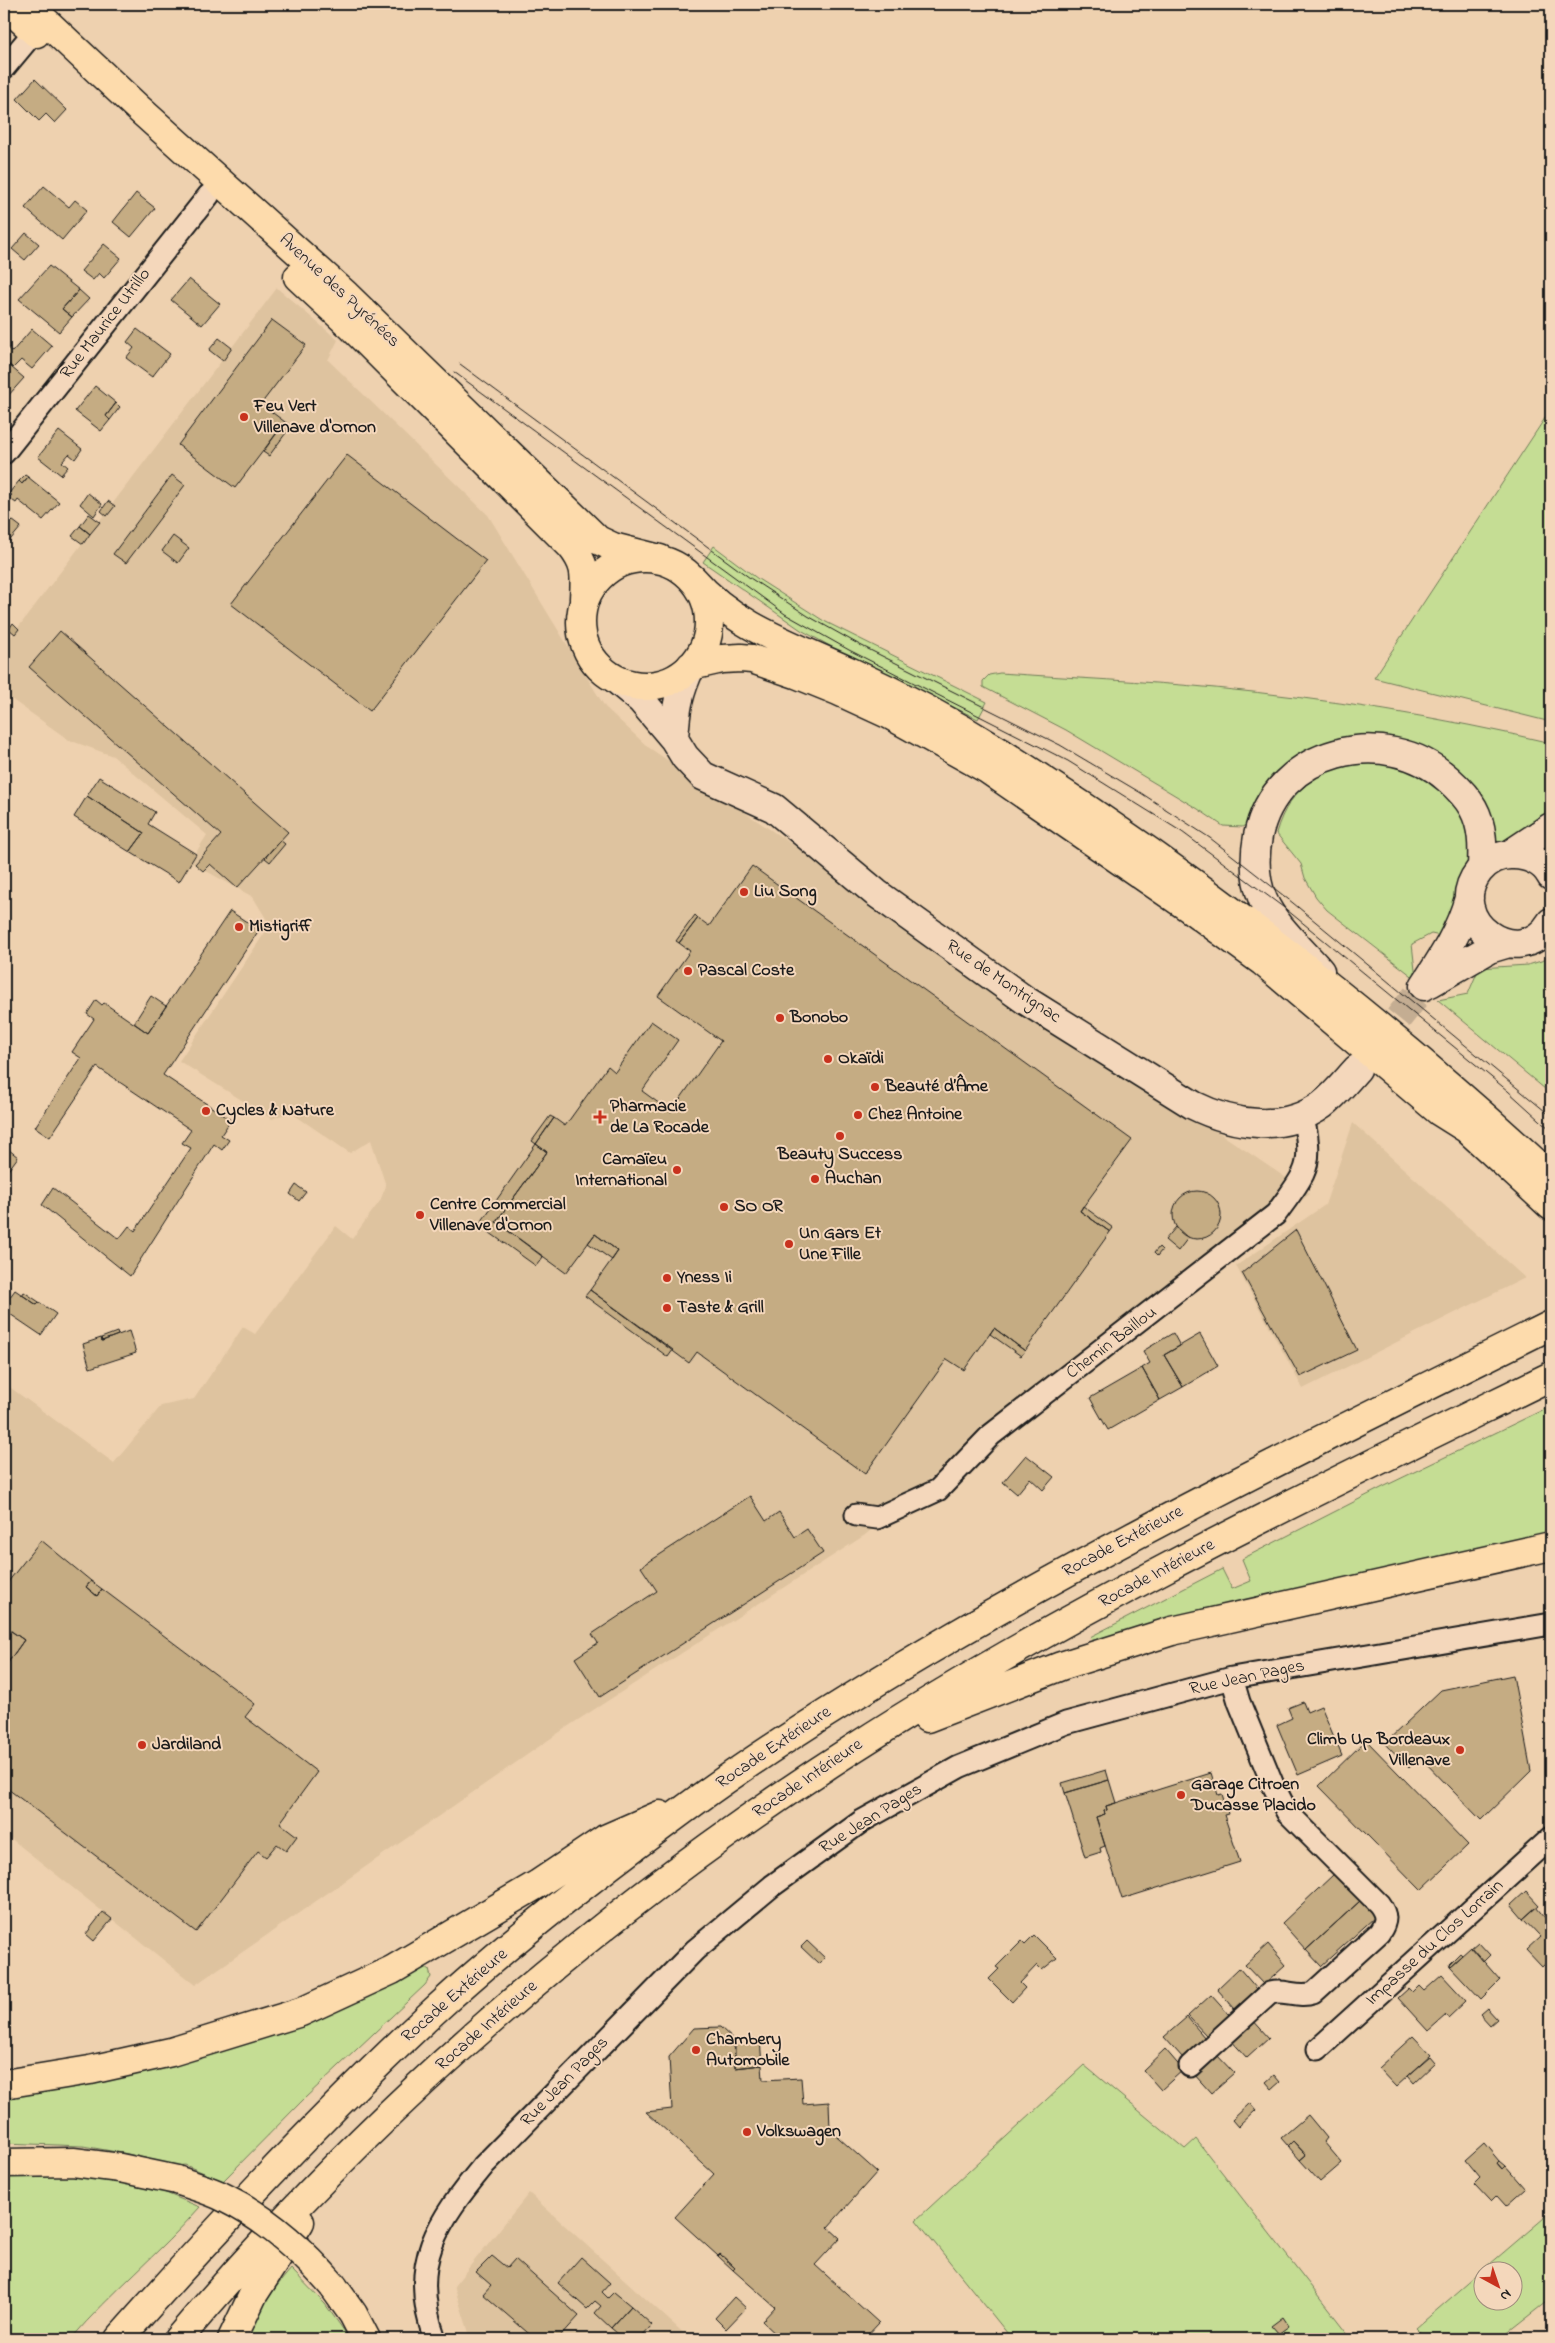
<svg xmlns="http://www.w3.org/2000/svg" width="1555" height="2343" font-family="'Indie Flower',sans-serif">
<style>
.built{fill:#dec39f}
.green{fill:#c5dd94;stroke:#707c58}
.building{fill:#c5ac83;stroke:#1c1c1c}
.lines{fill:none;stroke-linecap:round;stroke-linejoin:round}
.secondary-tunnel{stroke:#c4ad92;stroke-width:28;stroke-dasharray:28 14;stroke-linecap:butt}
.minor-casing{stroke:#1c1c1c;stroke-width:25}
.secondary-casing{stroke:#1c1c1c;stroke-width:31}
.primary-casing{stroke:#1c1c1c;stroke-width:31}
.motorway-casing{stroke:#1c1c1c;stroke-width:31}
.minor{stroke:#f4d7bb;stroke-width:21}
.secondary{stroke:#f4d7bb;stroke-width:28}
.primary{stroke:#fddbac;stroke-width:28}
.motorway{stroke:#fddbac;stroke-width:28}
.tram{stroke:#1c1c1c;stroke-width:1}
.motorway-bridge-casing{stroke:#1c1c1c;stroke-width:31;stroke-linecap:butt}
.motorway-bridge{stroke:#fddbac;stroke-width:28}
.poi-dot{fill:#c8321e;stroke:#f4d7bb;stroke-width:2}
.labels{text-anchor:middle;dominant-baseline:central;stroke-width:4;stroke-linejoin:round;paint-order:stroke}
.street-label{font-size:18px;fill:#1c1c1c;stroke:#f4d7bb}
.poi-label{font-size:18px;font-weight:bold;fill:#1c1c1c;stroke:#f4d7bb;text-anchor:start}
</style>
<rect width="100%" height="100%" fill="#eed1af"/>
<filter id="ink" filterUnits="userSpaceOnUse"><feTurbulence type="fractalNoise" baseFrequency=".02" numOctaves="2"/><feDisplacementMap in="SourceGraphic" scale="10" xChannelSelector="R" yChannelSelector="G"/><feConvolveMatrix kernelMatrix="1 2 1 2 8 2 1 2 1" color-interpolation-filters="sRGB"/></filter>
<g filter="url(#ink)">
<path class="built" d="M277,288L338,340L328,360L488,515L605,707L648,747L1310,1194L1005,1414L865,1535L570,1725L195,1985L4,1833V1383L114,1463L161,1406L194,1399L243,1327L255,1334L336,1226L352,1239L380,1201L386,1186L371,1140L350,1153L290,1112L272,1119L179,1061L270,925L253,897L190,862L207,835L113,756L69,740L4,694V646Z
M1353,1123L1525,1278L1303,1389L1236,1266L1325,1205Z
M529,2193L690,2339H471L454,2286Z"/>
<path class="green" d="M1551,409V722L1374,678Z
M714,546L758,579L824,621L987,702L978,719L850,657L801,630L703,562Z
M1000,673C1071,678 1144,681 1215,688C1328,699 1441,717 1551,743V817L1525,838L1489,846L1464,776L1447,761L1423,748L1370,736L1252,822L1242,827L1223,826L1198,809L1066,730L983,687V681L989,675Z
M1373,761L1418,772L1438,785L1456,804L1469,825L1473,857L1463,872L1456,890L1457,915L1446,937L1431,934L1412,944L1416,979L1327,910L1316,897L1305,878L1301,864L1276,833C1290,784 1325,766 1373,761Z
M1551,958V1094L1438,1000L1468,994L1479,968L1528,965Z
M1551,1406V1533L1093,1642L1090,1637L1222,1569L1232,1589L1251,1581L1242,1559L1385,1486Z
M424,1966L429,1970L431,1977L425,1985L305,2098L223,2181L185,2165L176,2166L128,2154L83,2146L4,2143V2091Z
M1084,2065L1185,2149L1196,2139L1352,2339H1012L916,2220Z
M4,2172L94,2177L156,2189L200,2207C159,2254 111,2292 71,2339H4Z
M1551,2212V2299L1500,2339H1427L1416,2328L1482,2271V2300H1512V2270H1483Z
M291,2269L325,2304L350,2339H245C257,2312 272,2291 291,2269Z"/>
<path class="building" d="M35,79L67,110L55,123L46,114L39,121L17,99Z
M44,186L69,207L75,200L87,210L62,240L25,208Z
M136,193L155,208L131,237L113,222Z
M26,233L39,244L25,260L12,249Z
M104,244L121,258L104,278L99,273L93,280L81,271Z
M49,266L79,290L62,309L72,317L59,332L19,299Z
M189,279L220,304L202,325L171,300Z
M4,282L9,286L4,292Z
M79,290L89,299L72,317L62,309Z
M272,320L306,345L261,404L285,422L235,488L178,445Z
M32,329L52,346L32,369L21,360L13,368L4,360V350L6,347L12,352Z
M137,329L170,354L152,377L126,358L134,348L127,342Z
M219,338L232,348L223,361L209,350Z
M4,361L24,378L7,397L4,394Z
M95,386L116,403L106,416L110,420L101,431L75,411Z
M116,403L120,407L110,420L106,416Z
M285,422L291,426L269,456L263,452Z
M59,431L82,449L75,459L69,454L62,462L68,467L61,475L38,457Z
M347,455L486,561L370,711L231,604Z
M25,475L28,477L22,484L19,481Z
M172,475L185,485L126,563L113,554Z
M28,477L59,502L43,520L18,500L16,503L9,498L12,495L9,493L19,481L22,484Z
M88,493L102,504L94,516L80,504Z
M108,501L115,506L107,516L101,511Z
M4,514L21,527L6,545L4,543Z
M89,514L100,522L90,534L80,526Z
M80,526L90,534L83,544L72,536Z
M173,536L189,548L178,563L162,551Z
M13,623L19,629L15,634L9,629Z
M60,631L288,832L237,888L210,864L203,871L195,864L221,835L29,667Z
M99,777L155,812L148,824L196,854L179,882L130,852L144,833L87,796Z
M87,796L144,833L130,852L74,817Z
M280,840L285,844L270,862L265,858Z
M752,866L1132,1140L1080,1211L1110,1232L1025,1351L994,1328L964,1370L947,1359L865,1474L697,1352L689,1363L590,1290L618,1251L595,1234L566,1273L496,1222L547,1152L536,1144L554,1118L565,1126L608,1066L615,1072L651,1021L678,1040L642,1091L671,1112L721,1041L658,996L690,951L679,943L698,918L709,926Z
M230,911L259,930L163,1075L231,1120L221,1135L229,1140L222,1150L214,1144L130,1276L42,1205L53,1188L119,1239L129,1226L135,1231L191,1148L182,1143L191,1130L97,1067L50,1137L35,1127L81,1058L72,1052L94,1019L87,1014L96,1000L102,1005L104,1003L148,1033Z
M695,915L698,918L689,930L679,943L676,941Z
M151,996L166,1006L148,1033L134,1023Z
M550,1116L554,1118L536,1144L532,1141Z
M536,1144L547,1152L496,1222L543,1257L536,1266L479,1225Z
M4,1146L18,1157L4,1176Z
M296,1185L306,1192L299,1201L290,1194Z
M1173 1215a24 24 0 1 1 48 0a24 24 0 1 1-48 0Z
M1083,1206L1113,1228L1110,1232L1080,1211Z
M1176,1227L1188,1238L1178,1251L1165,1240Z
M1296,1230L1357,1350L1300,1377L1242,1273Z
M595,1234L618,1251L612,1260L588,1243Z
M1159,1247L1162,1250L1157,1256L1154,1253Z
M15,1290L37,1305L39,1302L56,1314L41,1335L4,1310V1305Z
M590,1290L673,1350L668,1357L585,1296Z
M24,1292L39,1302L37,1305L22,1295Z
M994,1328L1025,1351L1021,1356L990,1334Z
M129,1331L136,1353L90,1368L83,1344L101,1338L102,1341Z
M117,1332L118,1335L102,1341L101,1338Z
M1173,1333L1180,1346L1164,1355L1183,1387L1160,1400L1142,1368L1150,1363L1143,1351Z
M1200,1334L1218,1366L1183,1387L1164,1355Z
M1142,1368L1160,1400L1108,1430L1090,1398Z
M1026,1455L1054,1477L1043,1490L1030,1478L1017,1494L1003,1482Z
M750,1496L766,1521L779,1512L795,1537L807,1529L823,1553L600,1697L575,1658L598,1643L592,1634L657,1591L641,1567Z
M41,1540L91,1581L86,1587L97,1596L102,1589L255,1704L245,1717L317,1772L280,1823L297,1836L286,1851L277,1844L266,1857L258,1851L196,1932L4,1786V1668L24,1640L4,1626V1587Z
M91,1581L102,1589L97,1596L86,1587Z
M4,1626L24,1640L4,1668Z
M1513,1675L1531,1771L1481,1820L1420,1757L1409,1768L1385,1743L1441,1690Z
M1303,1702L1307,1712L1321,1706L1342,1756L1298,1775L1277,1725L1292,1718L1288,1708Z
M1366,1740L1468,1845L1421,1890L1319,1786Z
M1106,1770L1109,1780L1065,1793L1062,1783Z
M1211,1773L1218,1795L1222,1794L1228,1814L1224,1815L1240,1862L1122,1899L1096,1817L1105,1814L1104,1811L1107,1810L1106,1806Z
M1109,1780L1116,1803L1106,1806L1107,1810L1104,1811L1105,1814L1096,1817L1105,1846L1100,1848L1101,1852L1085,1857L1065,1793Z
M1334,1874L1360,1901L1306,1950L1282,1923Z
M1526,1891L1539,1905L1523,1919L1511,1905Z
M1360,1901L1375,1917L1321,1966L1306,1950Z
M1536,1907L1551,1925V1958L1542,1967L1526,1950L1540,1937L1523,1919Z
M103,1912L112,1919L94,1941L86,1934Z
M1034,1935L1057,1958L1042,1970L1037,1965L1020,1983L1025,1988L1012,2002L989,1979L999,1969L996,1967L1022,1941L1025,1944Z
M807,1941L825,1958L819,1964L801,1947Z
M1478,1942L1490,1955L1483,1962L1471,1948Z
M1268,1944L1286,1965L1264,1985L1245,1965Z
M1471,1947L1500,1980L1481,1999L1450,1966Z
M1460,1953L1462,1955L1450,1966L1449,1964Z
M1239,1968L1257,1989L1235,2009L1217,1989Z
M1442,1975L1466,2001L1448,2018L1446,2015L1428,2031L1398,1998L1409,1988L1413,1992L1419,1986L1424,1991Z
M1211,1995L1229,2015L1207,2036L1188,2016Z
M1487,2008L1497,2019L1490,2025L1480,2014Z
M1187,2017L1205,2038L1183,2058L1164,2037Z
M1251,2018L1269,2038L1247,2058L1229,2038Z
M720,2027L735,2041V2068L762,2065L763,2080L801,2078L803,2104L829,2102L830,2130L877,2172L828,2227L840,2238L815,2265L879,2323L864,2339H781L762,2321L775,2307L733,2270L735,2268L720,2254L718,2256L675,2217L714,2174L646,2112L672,2109L669,2057L694,2028Z
M1413,2036L1431,2055L1396,2087L1378,2068Z
M760,2039L762,2065L735,2068L734,2041Z
M1165,2049L1183,2070L1161,2090L1143,2070Z
M1215,2053L1234,2073L1211,2093L1193,2073Z
M1430,2057L1435,2063L1414,2083L1408,2076Z
M1274,2075L1280,2082L1272,2089L1266,2082Z
M1250,2103L1256,2110L1238,2127L1232,2120Z
M1308,2115L1327,2138L1324,2142L1342,2163L1320,2182L1300,2160L1306,2155L1293,2141L1288,2146L1281,2138Z
M1293,2141L1306,2155L1300,2160L1288,2146Z
M1484,2143L1499,2161L1497,2163L1502,2169L1505,2166L1525,2189L1506,2206L1497,2196L1491,2202L1474,2184L1480,2178L1465,2160Z
M1499,2161L1505,2166L1502,2169L1497,2163Z
M720,2254L735,2268L733,2270L718,2256Z
M492,2256L507,2268L515,2259L579,2316L558,2339H535L483,2294L491,2285L476,2272Z
M581,2257L610,2283L602,2292L608,2298L614,2292L631,2306L611,2328L595,2313L601,2306L595,2301L587,2309L558,2283Z
M734,2297L746,2308L726,2329L715,2318Z
M631,2306L652,2325L639,2339H624L611,2328Z
M1283,2317L1289,2326L1278,2334L1271,2326Z"/>
<g class="lines">
<path class="secondary-tunnel" d="M1372,1051L1424,986"/>
<defs>
<path id="minor" d="M4,68L34,32
M4,453L209,195
M856,1515L877,1518L938,1490L991,1435L1276,1214C1285,1201 1296,1188 1303,1174C1311,1158 1308,1132 1301,1116
M1318,2049L1551,1838
M1190,2066L1270,1993C1285,1989 1298,1998 1313,1993L1379,1933C1387,1921 1387,1915 1379,1904L1287,1812L1273,1785L1239,1702L1232,1678
M435,2339C407,2264 438,2221 484,2165L695,1950L772,1886L862,1821L959,1767L1066,1723L1232,1678L1551,1624"/>
<path id="secondary" d="M618,681L641,700L674,739L685,757L703,776L774,808L876,893L1025,1000L1193,1105C1233,1125 1283,1133 1322,1105C1335,1095 1346,1081 1357,1069
M674,739C676,708 678,694 691,666
M1509,855L1551,827
M1551,876C1544,862 1528,855 1513,855C1500,854 1487,861 1479,871C1441,920 1519,975 1551,922
M1320,971C1302,950 1273,924 1263,900C1254,879 1254,858 1258,836C1275,749 1386,723 1448,779C1457,787 1467,797 1473,808C1483,826 1483,847 1482,867
M1430,983L1489,949L1509,943
M1424,986C1443,957 1460,931 1469,898"/>
<path id="primary" d="M4,4L36,33
M27,4L138,108L346,295L598,540L613,547L660,559
M298,277L353,328L571,546C587,566 585,575 584,599
M581 622a64 64 0 1 1 128 0a64 64 0 1 1-128 0Z
M693,579C734,627 795,646 851,672C902,695 952,722 1000,752C1196,876 1381,1019 1551,1177
M691,666L722,659L741,658L752,659L796,674L838,691L890,715L987,769L1189,908L1263,962L1440,1112L1467,1129L1551,1206"/>
<path id="motorway" d="M927,1718L1061,1666L1172,1631L1551,1546
M4,2084L90,2070L171,2052L301,2012L392,1970L538,1884L605,1839L660,1815
M4,2163L73,2162L120,2168L177,2180
M333,2286L353,2314L366,2339
M119,2339C219,2226 322,2115 433,2012C516,1936 606,1867 697,1800C778,1741 865,1688 952,1637C1146,1524 1350,1425 1551,1325
M178,2339C371,2110 601,1910 854,1748C1074,1606 1316,1491 1551,1376
M232,2339L253,2295L300,2222"/>
</defs>
<use href="#minor" class="minor-casing"/>
<use href="#secondary" class="secondary-casing"/>
<use href="#primary" class="primary-casing"/>
<use href="#motorway" class="motorway-casing"/>
<use href="#minor" class="minor"/>
<use href="#secondary" class="secondary"/>
<use href="#primary" class="primary"/>
<use href="#motorway" class="motorway"/>
<path class="tram" d="M460,364L750,578L808,616L858,644L1060,745L1141,793L1210,838L1293,903L1551,1116
M454,372L785,614L849,650L1068,761L1182,832L1287,910L1508,1091L1551,1130"/>
<defs>
<path id="motorway-bridge" d="M177,2180C193,2186 210,2190 225,2198C268,2219 302,2250 333,2286"/>
</defs>
<use href="#motorway-bridge" class="motorway-bridge-casing"/>
<use href="#motorway-bridge" class="motorway-bridge"/>
</g>
</g>
<g class="poi-dot">
<circle cx="244" cy="417" r="5"/>
<circle cx="744" cy="892" r="5"/>
<circle cx="239" cy="927" r="5"/>
<circle cx="688" cy="971" r="5"/>
<circle cx="780" cy="1018" r="5"/>
<circle cx="828" cy="1059" r="5"/>
<circle cx="875" cy="1087" r="5"/>
<circle cx="206" cy="1111" r="5"/>
<circle cx="858" cy="1115" r="5"/>
<path d="M597.5 1109.5h5v5h5v5h-5v5h-5v-5h-5v-5h5z"/>
<circle cx="840" cy="1136" r="5"/>
<circle cx="677" cy="1170" r="5"/>
<circle cx="815" cy="1179" r="5"/>
<circle cx="724" cy="1207" r="5"/>
<circle cx="420" cy="1215" r="5"/>
<circle cx="789" cy="1244" r="5"/>
<circle cx="667" cy="1278" r="5"/>
<circle cx="667" cy="1308" r="5"/>
<circle cx="142" cy="1745" r="5"/>
<circle cx="1460" cy="1750" r="5"/>
<circle cx="1181" cy="1795" r="5"/>
<circle cx="696" cy="2050" r="5"/>
<circle cx="747" cy="2132" r="5"/>
</g>
<g class="labels">
<g class="street-label">
<text transform="translate(339 291) rotate(43)">Avenue des Pyrénées</text>
<text transform="translate(106 324) rotate(-52)">Rue Maurice Utrillo</text>
<text transform="translate(1003 982) rotate(34)">Rue de Montrignac</text>
<text transform="translate(1112 1343) rotate(-37)">Chemin Baillou</text>
<text transform="translate(1123 1542) rotate(-28)">Rocade Extérieure</text>
<text transform="translate(1157 1574) rotate(-28)">Rocade Intérieure</text>
<text transform="translate(1247 1678) rotate(-12)">Rue Jean Pages</text>
<text transform="translate(774 1748) rotate(-34)">Rocade Extérieure</text>
<text transform="translate(808 1779) rotate(-34)">Rocade Intérieure</text>
<text transform="translate(871 1819) rotate(-32)">Rue Jean Pages</text>
<text transform="translate(1435 1943) rotate(-42)">Impasse du Clos Lorrain</text>
<text transform="translate(455 1996) rotate(-41)">Rocade Extérieure</text>
<text transform="translate(487 2026) rotate(-41)">Rocade Intérieure</text>
<text transform="translate(565 2082) rotate(-46)">Rue Jean Pages</text>
</g>
<g class="poi-label">
<text x="254" y="407">Feu Vert<tspan x="254" dy="21">Villenave d'Ornon</tspan></text>
<text x="754" y="892">Liu Song</text>
<text x="249" y="927">Mistigriff</text>
<text x="698" y="971">Pascal Coste</text>
<text x="790" y="1018">Bonobo</text>
<text x="838" y="1059">Okaïdi</text>
<text x="885" y="1087">Beauté d’Âme</text>
<text x="610" y="1107">Pharmacie<tspan x="610" dy="21">de La Rocade</tspan></text>
<text x="216" y="1111">Cycles &amp; Nature</text>
<text x="868" y="1115">Chez Antoine</text>
<text x="840" y="1155" text-anchor="middle">Beauty Success</text>
<text x="667" y="1160" text-anchor="end">Camaïeu<tspan x="667" dy="21">International</tspan></text>
<text x="825" y="1179">Auchan</text>
<text x="430" y="1205">Centre Commercial<tspan x="430" dy="21">Villenave d'Ornon</tspan></text>
<text x="734" y="1207">SO OR</text>
<text x="799" y="1234">Un Gars Et<tspan x="799" dy="21">Une Fille</tspan></text>
<text x="677" y="1278">Yness Ii</text>
<text x="677" y="1308">Taste &amp; Grill</text>
<text x="1450" y="1740" text-anchor="end">Climb Up Bordeaux<tspan x="1450" dy="21">Villenave</tspan></text>
<text x="152" y="1745">Jardiland</text>
<text x="1191" y="1785">Garage Citroen<tspan x="1191" dy="21">Ducasse Placido</tspan></text>
<text x="706" y="2040">Chambery<tspan x="706" dy="21">Automobile</tspan></text>
<text x="757" y="2132">Volkswagen</text>
</g>
</g>
<rect width="1555" height="2343" fill="none" stroke="#f4d7bb" stroke-width="20"/>
<rect x="10" y="10" width="1535" height="2323" fill="none" stroke="#1c1c1c" stroke-width="2" filter="url(#ink)"/>
<g transform="translate(1498 2286) rotate(140)"><circle r="24" fill="#f4d7bb" stroke="#9e8c7b"/>
<path d="M0-4L9 19L0 12L-9 19Z" fill="#c8321e"/>
<text y="-8" font-size="14" font-weight="bold" text-anchor="middle" fill="#1c1c1c">N</text>
</g>
</svg>
